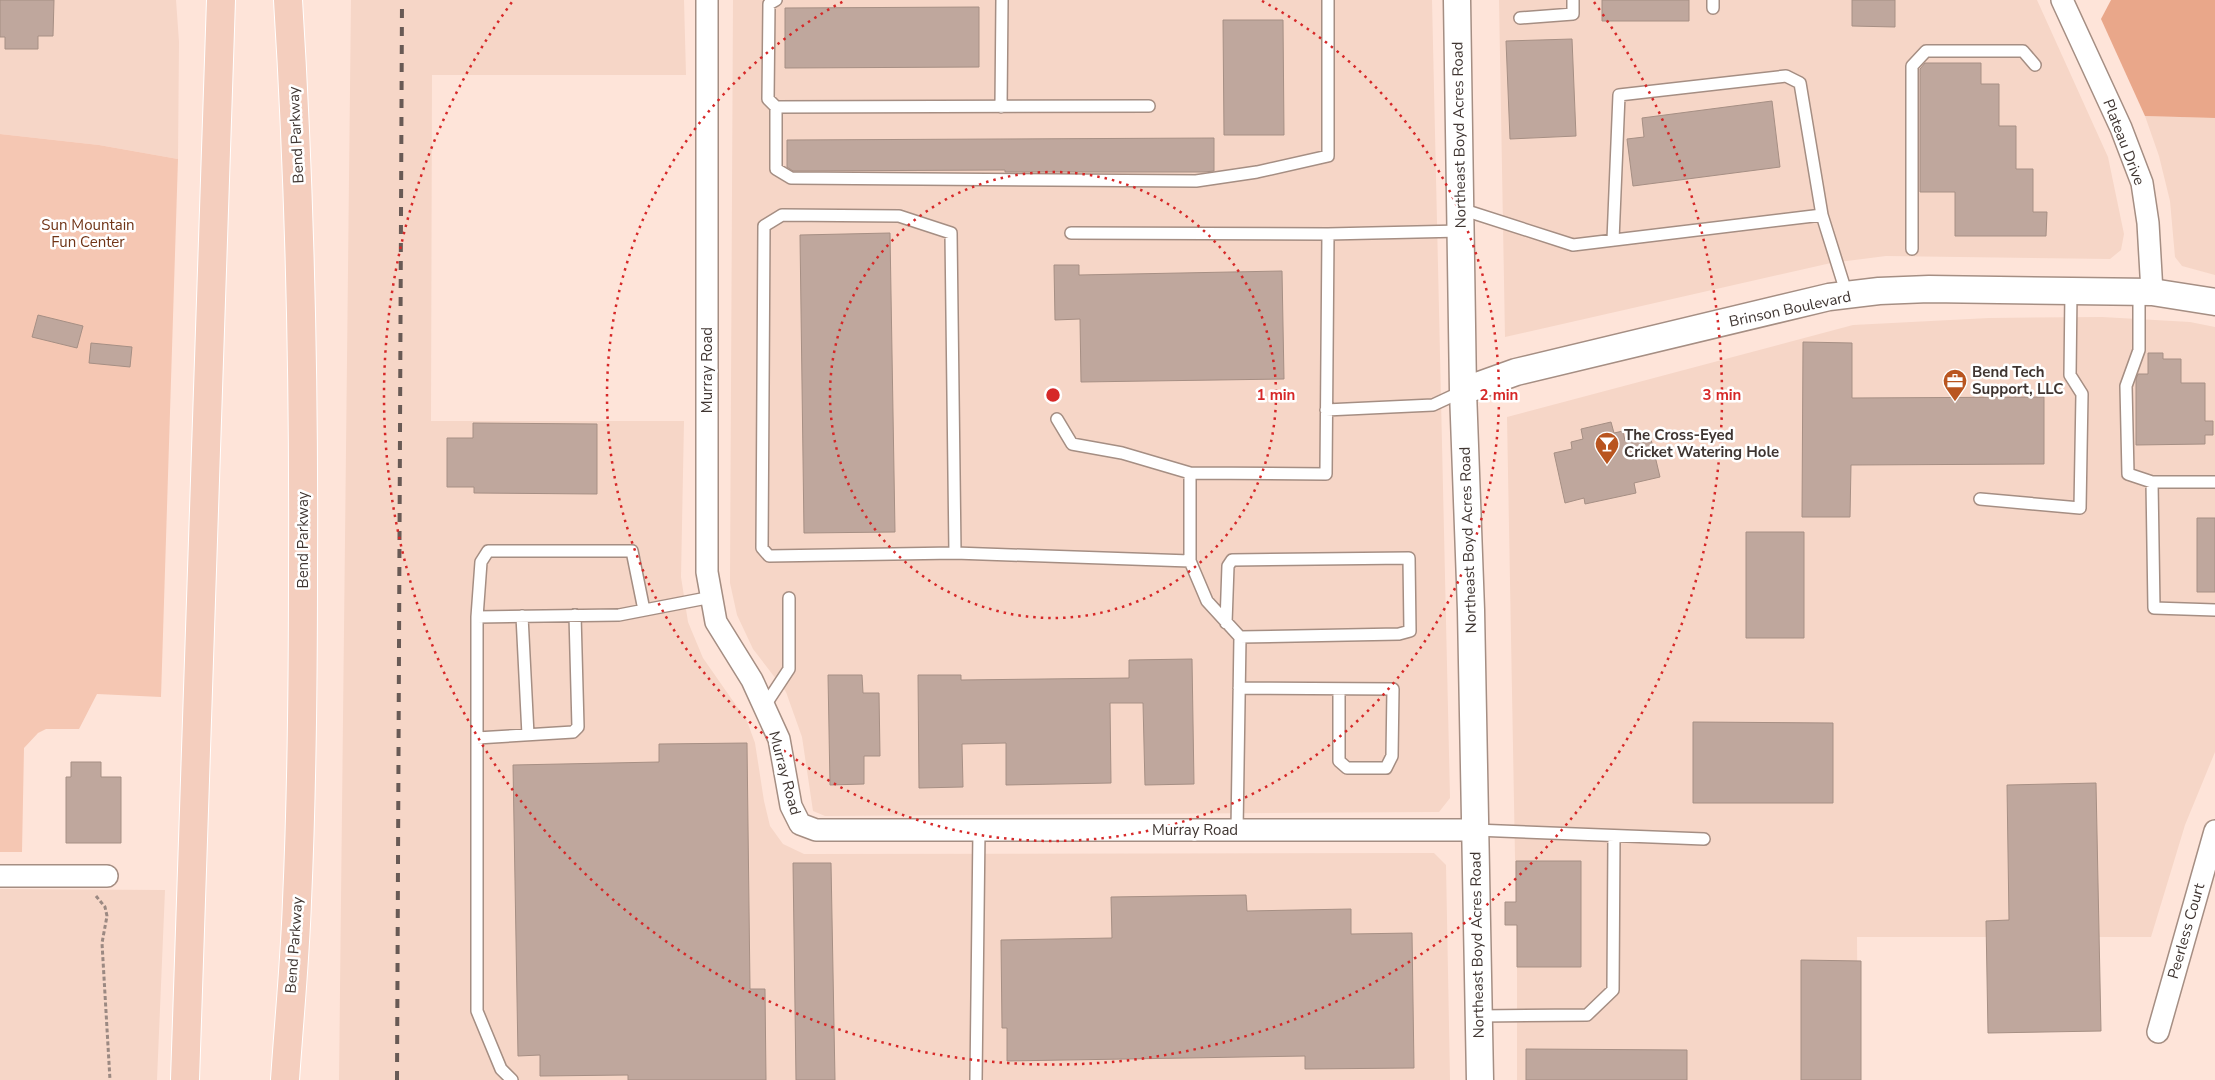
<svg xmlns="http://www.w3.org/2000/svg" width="2215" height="1080" font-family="'Nunito Sans',sans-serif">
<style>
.built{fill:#f6d6c7}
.green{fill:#f5c7b3}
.forest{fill:#e9a78a}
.building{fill:#bfa79d;stroke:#a68f84}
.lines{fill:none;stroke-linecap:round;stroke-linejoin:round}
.service-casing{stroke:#a58e83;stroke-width:14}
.minor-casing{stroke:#a58e83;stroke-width:24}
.tertiary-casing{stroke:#a58e83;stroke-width:29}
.trunk-casing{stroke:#fff;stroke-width:30}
.path{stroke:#9b8982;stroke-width:3;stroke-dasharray:4 2.5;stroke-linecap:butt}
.service{stroke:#fff;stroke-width:11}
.minor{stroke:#fff;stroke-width:21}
.tertiary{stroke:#fff;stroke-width:26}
.trunk{stroke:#f4cebe;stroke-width:28}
.rail{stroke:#685a55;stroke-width:4;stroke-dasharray:9 9;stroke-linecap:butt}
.ring{fill:none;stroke:#d62828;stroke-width:2.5;stroke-dasharray:2.5 5}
.labels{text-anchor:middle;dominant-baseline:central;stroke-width:5;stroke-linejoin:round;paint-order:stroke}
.street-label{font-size:15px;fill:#3f3531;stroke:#fff}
.park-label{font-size:15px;fill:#703416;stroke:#fff}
.poi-label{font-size:15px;font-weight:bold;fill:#3f3531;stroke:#fff;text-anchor:start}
.centre{fill:#d62828;stroke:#fff;stroke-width:2.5}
.ring-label{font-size:15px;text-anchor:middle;font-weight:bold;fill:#d62828;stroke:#fff;stroke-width:5;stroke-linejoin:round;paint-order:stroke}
</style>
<rect width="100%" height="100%" fill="#fee4d9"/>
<path class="built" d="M0,0H176L179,42L178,159L99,145L0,134Z
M351,0H684L686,75H432L431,421H684L681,577L688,622L703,658L747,721L755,743L764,801L770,826L783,844L804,854L1434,853L1446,865L1450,1080H339Z
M733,0H1432L1450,798L1439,812L825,816L813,811L802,737L786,692L753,649L737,615L730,583Z
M1499,0H2037L2108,157L2124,234L2121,250L2110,259L1886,256L1831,263L1505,337Z
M2145,116L2215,118V275L2182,266L2175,257L2170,201L2159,156Z
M2102,317L2190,322L2215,327V752L2185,825L2151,937H1857L1858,1080H1517V967L1507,417L1853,325L1989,318Z
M0,889L165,890L157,1080H0Z"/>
<path class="green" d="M0,134L99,145L178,159L161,697L97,694L79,729H46L38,733L24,748L22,852H0Z"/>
<path class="forest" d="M2111,0H2215V118L2145,116L2101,19Z"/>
<path class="building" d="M0,0H54L53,36H38V49H5V37H0Z
M1602,0H1689V21H1602Z
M1852,0H1895V27L1852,26Z
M979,7V67L785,68V8Z
M1223,20H1283L1284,135H1224Z
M1572,39L1576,136L1510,139L1506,41Z
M1925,63H1981V84H1999V126H2016V169H2033V212H2047L2046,236H1955V192H1920V69Z
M1772,101L1780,167L1633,186L1627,139L1644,137L1642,118Z
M1214,138V171L1204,172H1005V170L793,171L787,167V140Z
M890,233L895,532L804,533L800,235Z
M1054,265H1079V275L1282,271L1284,379L1081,382L1080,319L1055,320Z
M38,315L83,326L77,348L32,337Z
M1803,342L1852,343V398L2044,397V464L1851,465L1850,517H1802Z
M91,343L132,347L130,367L89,363Z
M2148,353H2163V359H2181V383H2205V421H2213V435H2205V444L2136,445V379L2138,374H2148Z
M1611,422L1614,433L1623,431L1625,441L1650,435L1660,477L1634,483L1636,493L1585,504L1584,498L1565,503L1554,453L1572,449L1571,442L1583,439L1581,429Z
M473,423L597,424V494L474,493V487H447V438H473Z
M2197,518H2215V592H2197Z
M1746,532H1804V638H1746Z
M1192,659L1194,784L1145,785L1143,703H1110L1111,783L1006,785V743L962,744L963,787L919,788L918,675H961V680L1129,678V660Z
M828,675H862L863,693H879L880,756H864V784L830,785Z
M1693,722L1833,723V803H1693Z
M747,743L750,989H765L766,1080H628V1075L540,1076V1055L518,1056L513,765L659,762V744Z
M71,762H101V777H121V843H66V777H71Z
M2096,783L2101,1031L1988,1033L1986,921L2009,920L2007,785Z
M1516,861H1581V967H1517V925H1505V902H1516Z
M793,863H831L835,1080H796Z
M1246,895L1247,911L1351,909V934L1412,933L1414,1068L1305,1069V1056L1007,1061V1028H1002L1001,940L1112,938L1111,897Z
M1801,960L1861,961V1080H1801Z
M1526,1049L1687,1050V1080H1526Z"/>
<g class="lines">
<defs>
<path id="service" d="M776,0L769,4L768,99L776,107L1149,106
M1713,0V8
M1520,18L1573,14V0
M776,107V169L791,178L1196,181L1257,172L1328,156V0
M1001,107L1002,0
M1461,209L1573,245L1822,215L1800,83L1786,76L1619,95L1613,240
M1822,215L1847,295
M1071,233L1328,234L1461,231
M1912,249V66L1926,51H2023L2035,65
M2139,292V350L2126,386L2128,474L2152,482H2215
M1326,410L1433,405L1463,391
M1057,419L1072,444L1122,453L1190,473
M2152,482L2154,608L2215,610
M1980,499L2080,508L2082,394L2070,375L2071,292
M955,553L769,556L762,548L764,226L782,215L899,216L951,233L955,553L1190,561L1207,601L1240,637L1237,830
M1190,561V473L1326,474L1328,234
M522,616L528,735
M477,617L481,562L488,551H632L644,610
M1226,623L1228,566L1232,560L1409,558L1410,631L1399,634L1240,637
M1239,688L1393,689L1392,756L1386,768H1347L1339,761V689
M764,707L789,669V598
M477,738L573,732L578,727L575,615
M1475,830L1704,839
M1479,1016L1587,1015L1613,990L1614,836
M512,1080L501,1069L477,1011V617L619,615L712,597
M976,1080L979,830"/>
<path id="minor" d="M707,0V572L716,622L752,680L779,739L791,806L800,824L816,830H1475
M2062,0L2121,128L2142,183L2148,223L2152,292
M0,876H107
M2158,1032L2215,831"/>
<path id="tertiary" d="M1457,0L1463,391L1471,610L1480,1080
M1463,391L1516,372L1829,297L1879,291L1929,289L2152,292L2215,302"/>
<path id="trunk" d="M185,1080L221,0
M285,1080C289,1020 295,961 297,901C302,791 303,680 303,570C304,380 300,190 288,0"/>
</defs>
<use href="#service" class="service-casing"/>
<use href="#minor" class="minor-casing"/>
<use href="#tertiary" class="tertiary-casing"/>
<use href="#trunk" class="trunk-casing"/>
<path class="path" d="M96,896L105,907L107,916L102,943L110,1080"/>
<use href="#service" class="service"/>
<use href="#minor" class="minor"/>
<use href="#tertiary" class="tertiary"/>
<use href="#trunk" class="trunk"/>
<path class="rail" d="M397,1080L402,0"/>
</g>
<g class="ring">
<circle cx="1053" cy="395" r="223"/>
<path d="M1262 1A446 446 0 1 1 844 1"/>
<path d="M1594 2A669 669 0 1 1 512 2"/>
</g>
<defs>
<symbol id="office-pin" viewBox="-11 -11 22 30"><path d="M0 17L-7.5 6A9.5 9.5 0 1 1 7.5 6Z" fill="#b95520" stroke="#fff"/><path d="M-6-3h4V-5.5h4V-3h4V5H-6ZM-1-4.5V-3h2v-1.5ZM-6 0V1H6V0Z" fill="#fff"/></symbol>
<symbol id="bar-pin" viewBox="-11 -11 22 30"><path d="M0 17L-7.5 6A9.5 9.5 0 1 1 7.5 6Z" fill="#b95520" stroke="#fff"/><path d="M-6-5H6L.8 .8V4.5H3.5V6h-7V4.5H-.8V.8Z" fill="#fff"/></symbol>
</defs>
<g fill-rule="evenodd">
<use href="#office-pin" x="1941" y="367" width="28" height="38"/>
<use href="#bar-pin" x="1593" y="430" width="28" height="38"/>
</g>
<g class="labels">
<g class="street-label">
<text transform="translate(296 135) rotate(-93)">Bend Parkway</text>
<text transform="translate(1459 135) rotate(-91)">Northeast Boyd Acres Road</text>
<text transform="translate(2124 142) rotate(69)">Plateau Drive</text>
<text transform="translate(1790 309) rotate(-12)">Brinson Boulevard</text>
<text transform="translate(707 370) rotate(-90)">Murray Road</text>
<text transform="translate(303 540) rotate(-90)">Bend Parkway</text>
<text transform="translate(1468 540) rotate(-92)">Northeast Boyd Acres Road</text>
<text transform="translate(785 773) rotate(75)">Murray Road</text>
<text x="1195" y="830">Murray Road</text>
<text transform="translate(2186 931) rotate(-74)">Peerless Court</text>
<text transform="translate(294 945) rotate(-86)">Bend Parkway</text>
<text transform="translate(1477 945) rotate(-91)">Northeast Boyd Acres Road</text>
</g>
<g class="park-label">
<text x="88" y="225">Sun Mountain<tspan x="88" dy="17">Fun Center</tspan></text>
</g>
<g class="poi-label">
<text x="1972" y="372">Bend Tech<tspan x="1972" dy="17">Support, LLC</tspan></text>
<text x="1624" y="435">The Cross-Eyed<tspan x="1624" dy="17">Cricket Watering Hole</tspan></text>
</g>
</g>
<circle cx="1053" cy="395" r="8" class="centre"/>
<g class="ring-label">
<text x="1276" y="400">1 min</text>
<text x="1499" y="400">2 min</text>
<text x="1722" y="400">3 min</text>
</g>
</svg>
